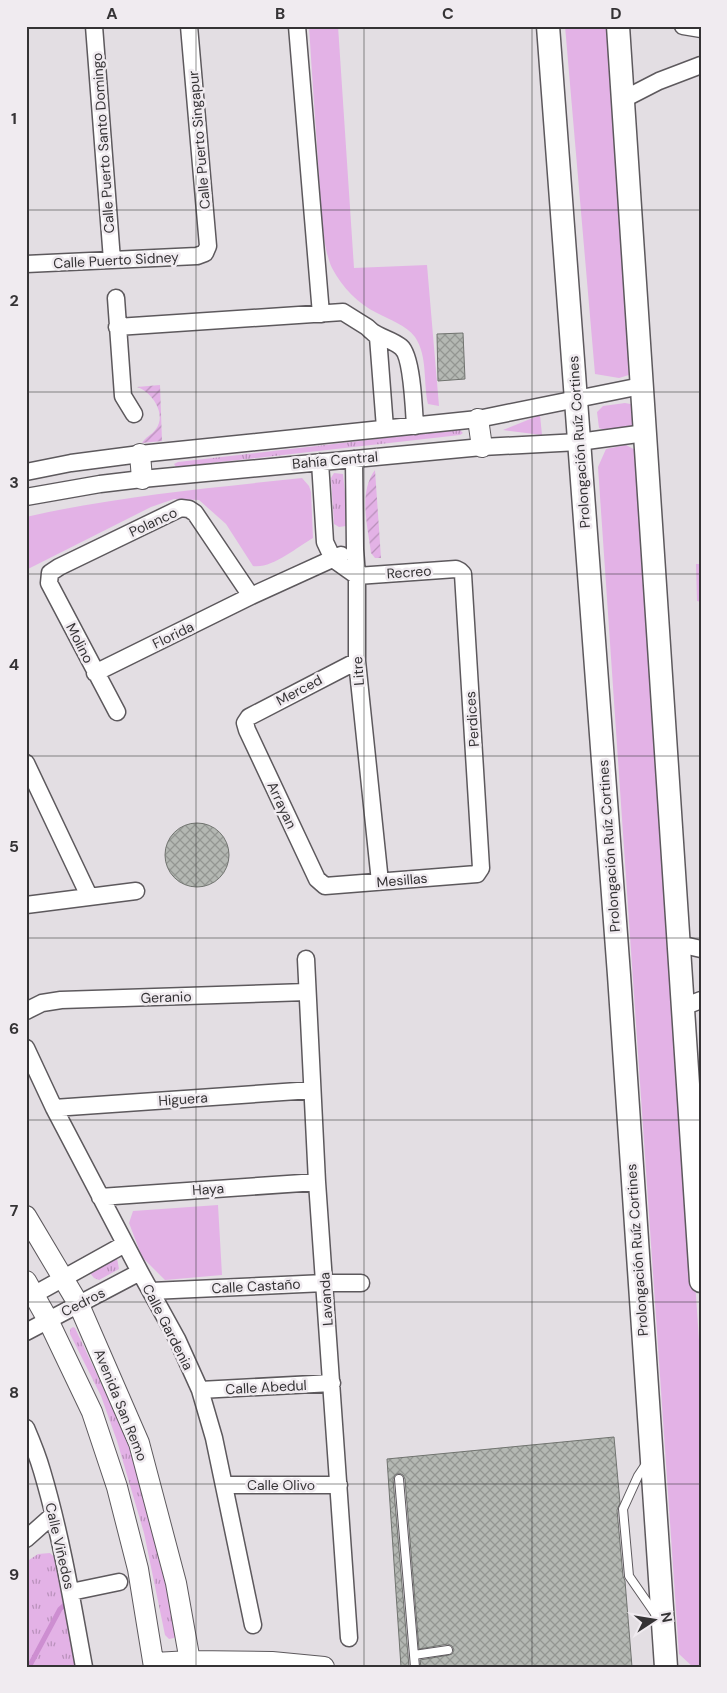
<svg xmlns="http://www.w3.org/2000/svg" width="727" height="1693" font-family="'DM Sans',sans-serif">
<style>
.grass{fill:url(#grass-tufts)}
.park{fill:#e3b2e6}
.garden{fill:url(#garden-furrows)}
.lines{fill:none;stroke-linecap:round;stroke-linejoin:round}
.stream{stroke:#cd8ed1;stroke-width:5}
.building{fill:url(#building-cross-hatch);stroke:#70736f}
.service-casing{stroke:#5d595d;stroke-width:10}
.minor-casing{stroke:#5d595d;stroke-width:19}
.tertiary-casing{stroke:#5d595d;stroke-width:22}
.secondary-casing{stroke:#5d595d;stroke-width:25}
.service{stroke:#fff;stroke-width:8}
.minor{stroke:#fff;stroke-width:16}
.tertiary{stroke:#fff;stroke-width:20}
.secondary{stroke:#fff;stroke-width:22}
.grid{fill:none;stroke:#353335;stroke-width:1;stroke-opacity:0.55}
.labels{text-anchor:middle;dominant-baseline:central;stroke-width:5;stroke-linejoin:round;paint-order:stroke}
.street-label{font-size:14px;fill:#353335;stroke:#f0ebf0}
.neatline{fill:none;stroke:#353335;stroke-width:2}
.grid-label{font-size:16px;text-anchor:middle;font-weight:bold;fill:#353335}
</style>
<defs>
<pattern id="grass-tufts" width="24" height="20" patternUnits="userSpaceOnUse" patternTransform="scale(1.25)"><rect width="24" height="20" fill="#e3b2e6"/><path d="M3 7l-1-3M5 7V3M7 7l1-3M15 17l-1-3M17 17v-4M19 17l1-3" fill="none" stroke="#b991bb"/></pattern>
<pattern id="garden-furrows" width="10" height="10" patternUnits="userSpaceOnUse" patternTransform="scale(1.25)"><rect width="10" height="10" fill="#e3b2e6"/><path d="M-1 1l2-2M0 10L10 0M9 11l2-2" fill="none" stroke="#b991bb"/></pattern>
<pattern id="building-cross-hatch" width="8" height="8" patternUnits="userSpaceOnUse" patternTransform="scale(1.25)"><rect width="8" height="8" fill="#b4b8b3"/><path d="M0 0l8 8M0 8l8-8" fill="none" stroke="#939692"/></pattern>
</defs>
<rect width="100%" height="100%" fill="#e3dee3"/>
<path class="grass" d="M454,430H460L463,433L460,435L176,467L174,464L178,462Z
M334,473L343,474L346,503V526L339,527L334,524L331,478Z
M111,1257L117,1258L119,1269L99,1280L94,1278L90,1273L91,1269Z
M73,1327L75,1328L134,1453L159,1539L176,1634L174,1638L169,1639L165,1635L144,1533L117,1441L101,1396L70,1334V1329Z
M50,1553L61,1563L78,1664L75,1667H26V1562L38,1554Z"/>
<path class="park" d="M309,26H338L354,268L427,265L439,406L428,404C423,383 428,356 415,337C406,325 390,320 377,313C358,304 342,287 332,268C322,247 321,203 319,178C316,128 312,77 309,26Z
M565,26H609L632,374L619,378L595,374Z
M625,403L636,405L635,429L605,430L599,428L597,412L603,406Z
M540,415L542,435L503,430Z
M626,445L639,452L701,1370V1667H693L679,1654L598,467L606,449Z
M302,478L309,486L311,492L313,538C297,547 272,569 253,566L226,524L199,500L174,499L151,507L26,570V517C117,496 210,488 302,478Z
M696,564H701V602L697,601Z
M218,1205L222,1275L165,1280L142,1257L129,1223L133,1211Z"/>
<path class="garden" d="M160,385L162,441L142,443C145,437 152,435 156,429C167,414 152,392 137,387Z
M375,470L381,558H375L371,553C368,527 358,493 375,470Z"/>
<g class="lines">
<path class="stream" d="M29,1667L60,1609L69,1601"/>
</g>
<path class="building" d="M463,333L465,379L438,381L437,334Z
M165 855a32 32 0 1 1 64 0a32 32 0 1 1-64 0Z
M614,1437L620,1503L617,1510L623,1576L625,1581L632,1667H421L420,1660L449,1655L452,1654L454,1650L452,1646L448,1644L419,1649L405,1479L403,1475L399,1473L395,1475L393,1479L409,1667H401L387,1459Z"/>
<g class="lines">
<defs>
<path id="service" d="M646,1464L638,1476L623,1509L629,1576L656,1615
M399,1479L415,1667
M414,1655L448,1650"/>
<path id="minor" d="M94,26L112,260
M297,26L321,314
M683,26L701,29
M622,100L659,81L701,65
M26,264L197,256L205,253L208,246L189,26
M116,298L123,396L134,414
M117,327L343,312L367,327L378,337L385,428
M370,330C380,338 391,339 401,347C412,356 414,410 415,426
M354,459L355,549L357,576V661L380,882
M320,462L325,542L333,559
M26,472L71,463L140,454L478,419L641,386
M26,497L100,484L142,479L482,447L579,442L645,433
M333,559L357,576L456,569L460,571L463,574L481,868L477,874L325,886L317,879L247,730L245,723L249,717L357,661
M95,673L251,596L341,555
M117,712L49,583L50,573L59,567L181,508L189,509L195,513L251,596
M26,763L89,896
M26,905L136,891
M679,944L701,949
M306,959L317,1182L349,1638
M683,1007L701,1000
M26,1011L42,1003L61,1000L307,992
M26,1048L54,1108L140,1272L177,1339L200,1390L214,1438L253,1625
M54,1108L312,1090
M100,1197L317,1182
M151,1291L325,1283H361
M26,1299L125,1244
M26,1332L140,1272
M200,1390L332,1383
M26,1428C32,1442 38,1457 42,1471C61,1535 72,1601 84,1667
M224,1485H339
M26,1539L53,1515
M71,1592L119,1582"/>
<path id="tertiary" d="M478,419L482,447
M140,454L142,479
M26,1216L79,1305L139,1443L176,1583L191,1667
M26,1281L48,1320L92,1412L117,1487L138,1569L154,1667
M154,1663L191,1661L272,1662L324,1667"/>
<path id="secondary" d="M548,26L619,975L666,1667
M618,26L701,1281"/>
</defs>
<use href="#service" class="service-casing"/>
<use href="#minor" class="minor-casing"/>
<use href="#tertiary" class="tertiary-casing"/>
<use href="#secondary" class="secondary-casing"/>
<use href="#service" class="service"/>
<use href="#minor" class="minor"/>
<use href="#tertiary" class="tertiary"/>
<use href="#secondary" class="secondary"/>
</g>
<path class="grid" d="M196,26V1667M364,26V1667M532,26V1667M26,210H701M26,392H701M26,574H701M26,756H701M26,938H701M26,1120H701M26,1302H701M26,1484H701"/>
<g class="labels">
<g class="street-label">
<text transform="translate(199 140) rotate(-95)">Calle Puerto Singapur</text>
<text transform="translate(103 143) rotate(-94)">Calle Puerto Santo Domingo</text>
<text transform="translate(116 260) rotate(-3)">Calle Puerto Sidney</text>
<text transform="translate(579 442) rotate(-94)">Prolongación Ruíz Cortines</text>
<text transform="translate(335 460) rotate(-5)">Bahía Central</text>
<text transform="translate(153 522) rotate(-25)">Polanco</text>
<text transform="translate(409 572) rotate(-4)">Recreo</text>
<text transform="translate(173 635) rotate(-26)">Florida</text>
<text transform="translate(80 643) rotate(63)">Molino</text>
<text transform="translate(358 671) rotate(-94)">Litre</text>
<text transform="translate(299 690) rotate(-28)">Merced</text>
<text transform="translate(472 719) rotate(-94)">Perdices</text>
<text transform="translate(282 805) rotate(65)">Arrayan</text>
<text transform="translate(609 846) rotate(-94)">Prolongación Ruíz Cortines</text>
<text transform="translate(402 880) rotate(-5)">Mesillas</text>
<text transform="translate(166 997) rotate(-2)">Geranio</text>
<text transform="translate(183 1099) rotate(-4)">Higuera</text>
<text transform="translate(208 1189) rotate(-4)">Haya</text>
<text transform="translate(637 1250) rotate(-94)">Prolongación Ruíz Cortines</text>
<text transform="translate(256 1286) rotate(-3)">Calle Castaño</text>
<text transform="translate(326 1299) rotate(-94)">Lavanda</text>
<text transform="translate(83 1302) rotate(-27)">Cedros</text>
<text transform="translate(168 1327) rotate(63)">Calle Gardenia</text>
<text transform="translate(266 1387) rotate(-3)">Calle Abedul</text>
<text transform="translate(121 1405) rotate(68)">Avenida San Remo</text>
<text x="281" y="1485">Calle Olivo</text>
<text transform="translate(60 1546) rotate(77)">Calle Viñedos</text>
</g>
</g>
<rect width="727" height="1693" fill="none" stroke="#f0ebf0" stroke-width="55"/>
<g transform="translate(654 1620) rotate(78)" stroke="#f0ebf0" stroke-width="4" paint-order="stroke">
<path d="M0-4L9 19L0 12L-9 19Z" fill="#353335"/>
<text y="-8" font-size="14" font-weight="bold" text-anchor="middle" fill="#353335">N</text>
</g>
<rect x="28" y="28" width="672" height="1638" class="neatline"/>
<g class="grid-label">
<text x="112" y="19">A</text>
<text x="280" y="19">B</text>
<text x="448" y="19">C</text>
<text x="616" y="19">D</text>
<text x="14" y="124">1</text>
<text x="14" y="306">2</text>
<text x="14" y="488">3</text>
<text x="14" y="670">4</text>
<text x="14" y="852">5</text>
<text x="14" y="1034">6</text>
<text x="14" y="1216">7</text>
<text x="14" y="1398">8</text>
<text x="14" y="1580">9</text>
</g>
</svg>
